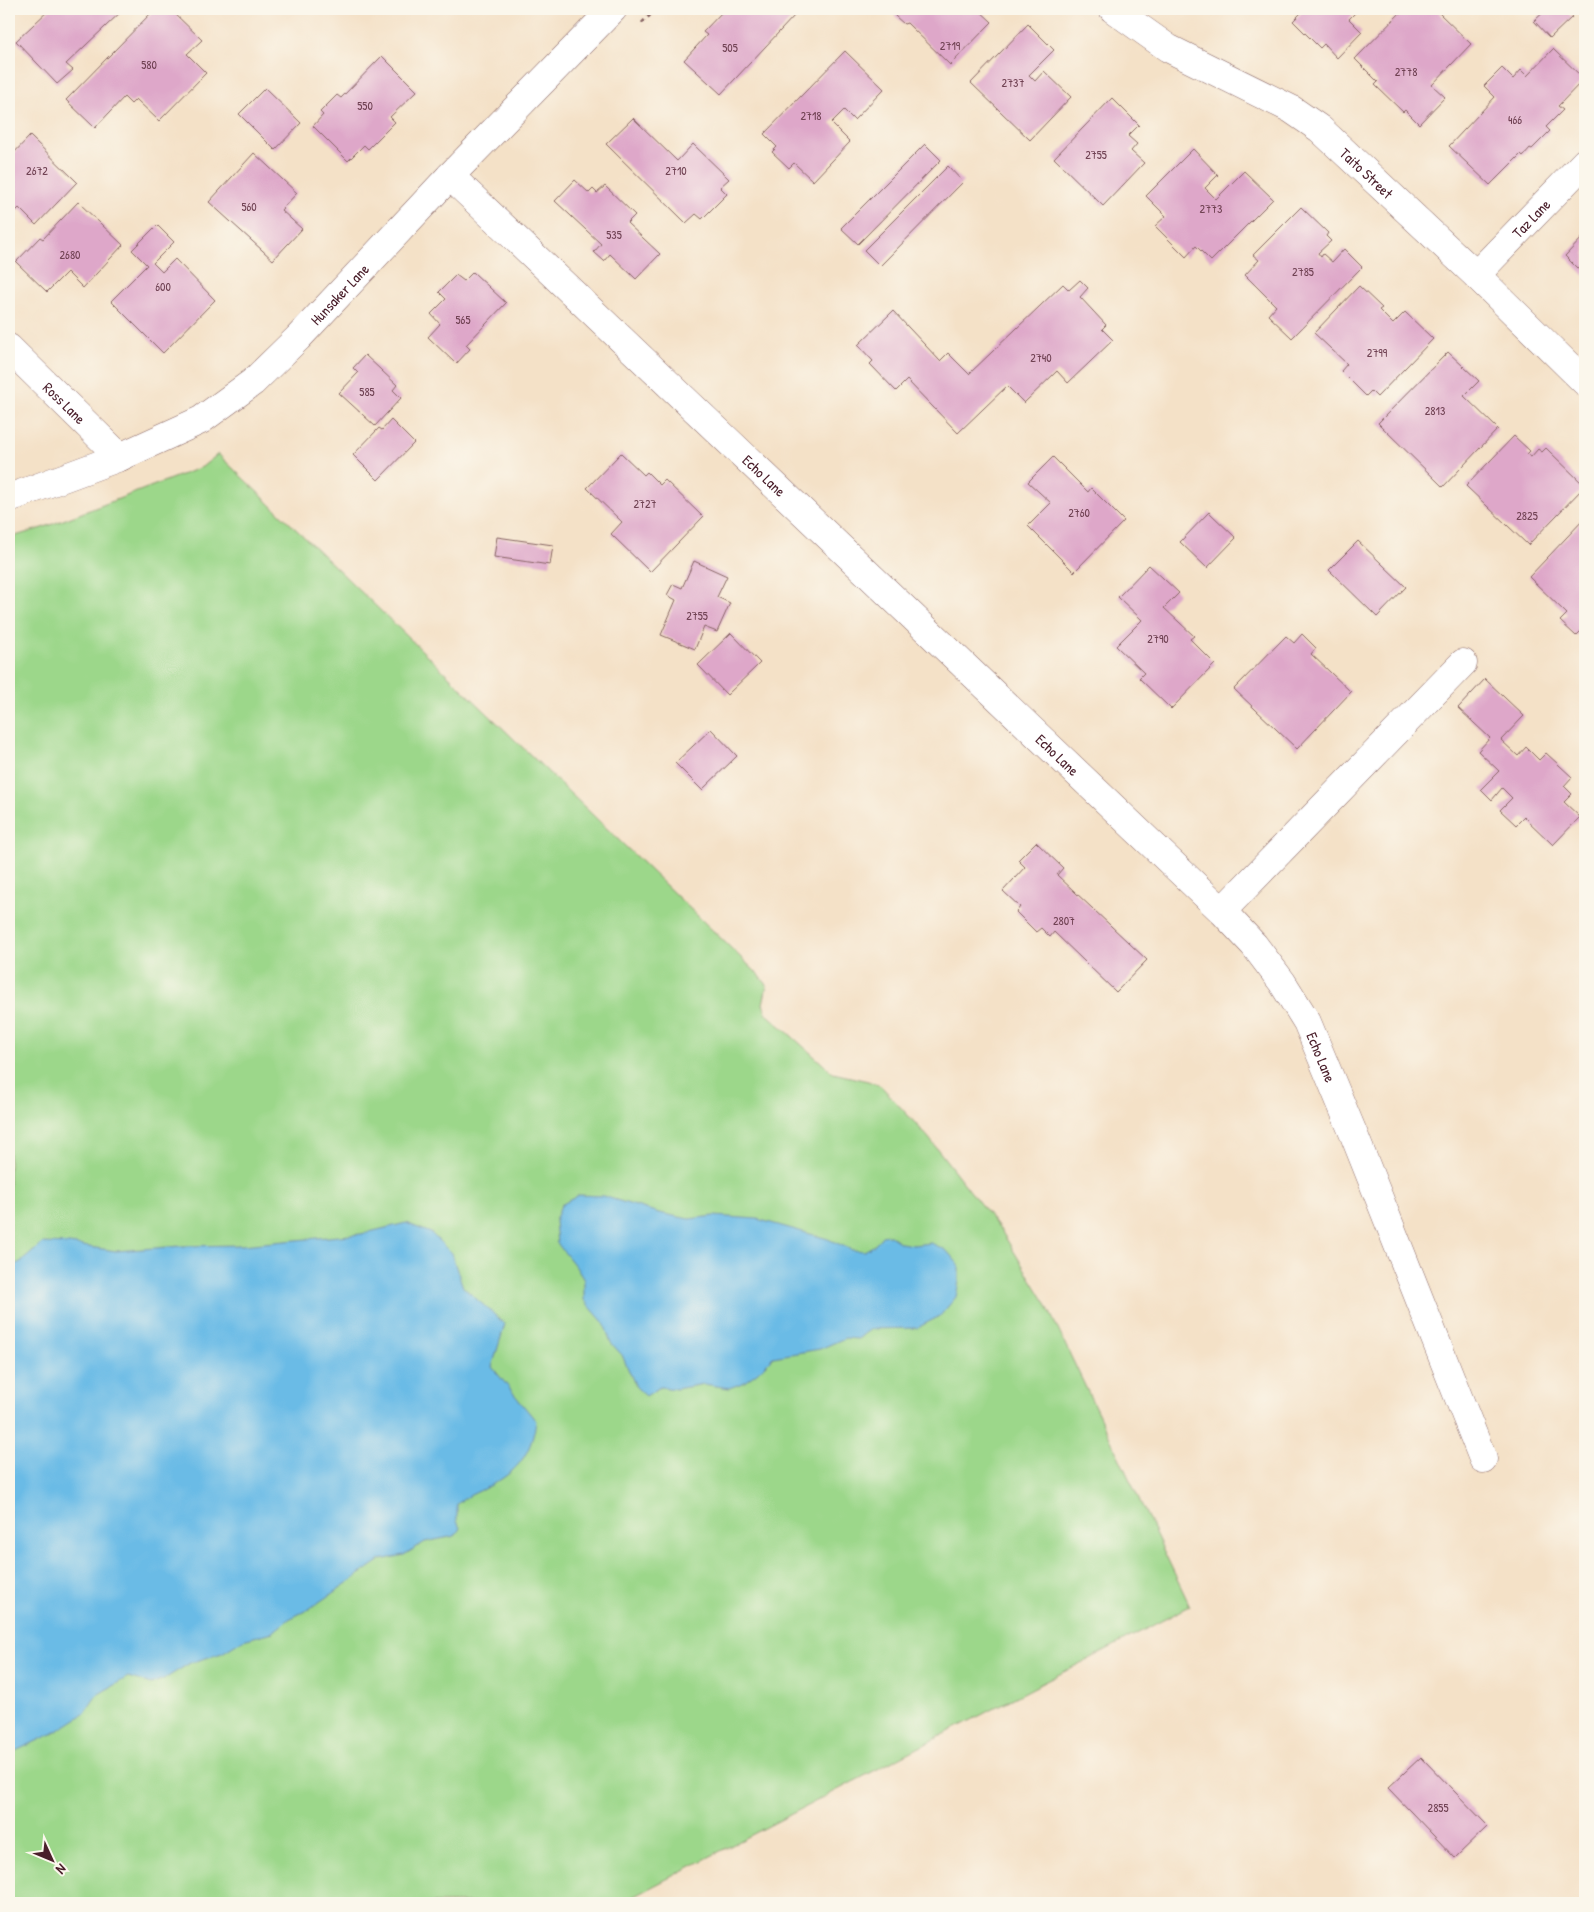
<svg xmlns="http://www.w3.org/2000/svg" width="1594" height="1912" font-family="'Patrick Hand',sans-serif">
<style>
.green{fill:#9cd78a;stroke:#737b5a}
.water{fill:#6bbbe6;stroke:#5a6d88}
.building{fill:#dea7c9}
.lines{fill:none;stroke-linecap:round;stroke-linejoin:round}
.minor-casing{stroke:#866362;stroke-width:29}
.path{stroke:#866362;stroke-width:3;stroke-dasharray:4 4;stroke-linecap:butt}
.minor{stroke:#fff;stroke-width:28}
.labels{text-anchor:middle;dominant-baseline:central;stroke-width:4;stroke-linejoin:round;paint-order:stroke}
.number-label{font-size:12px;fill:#6f4152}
.street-label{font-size:15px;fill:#4a1f2b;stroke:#fbf7ec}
</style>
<rect width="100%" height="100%" fill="#fbf7ec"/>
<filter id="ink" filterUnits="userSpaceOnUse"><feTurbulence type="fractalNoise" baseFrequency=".02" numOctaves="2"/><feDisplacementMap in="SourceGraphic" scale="10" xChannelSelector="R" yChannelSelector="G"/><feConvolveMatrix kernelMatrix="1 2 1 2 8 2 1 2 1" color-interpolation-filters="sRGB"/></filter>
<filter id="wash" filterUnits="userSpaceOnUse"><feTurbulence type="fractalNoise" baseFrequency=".0096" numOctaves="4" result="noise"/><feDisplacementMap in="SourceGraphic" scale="20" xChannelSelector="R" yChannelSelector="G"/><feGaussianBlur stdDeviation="1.12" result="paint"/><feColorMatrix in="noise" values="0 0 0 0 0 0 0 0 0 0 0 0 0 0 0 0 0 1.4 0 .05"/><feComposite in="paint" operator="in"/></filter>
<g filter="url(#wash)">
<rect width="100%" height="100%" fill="#f4e1c7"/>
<path class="green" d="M218,454L760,976L767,985L763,1004L767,1014L833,1073L868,1081L881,1086L928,1137L1002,1232L1045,1302L1190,1606L621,1903H9V538L45,527L202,467Z"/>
<path class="water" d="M579,1195L603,1196L659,1213L689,1219L714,1216L757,1219L828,1239L852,1250L864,1251L875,1245L882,1236L889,1235L901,1243L913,1245L931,1243L946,1250L959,1265V1281L956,1297L940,1316L917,1328L870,1329L858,1339L845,1338L820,1349L773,1357L758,1372L743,1383L729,1388L704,1384L676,1389L660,1387L646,1396L636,1387L622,1355L611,1343L604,1323L584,1300V1280L576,1267L557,1243L555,1221L561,1205Z
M406,1223L431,1233L451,1253L463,1287L505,1324L492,1367L536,1421C532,1450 521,1468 495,1483C482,1491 469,1494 457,1504V1521L460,1528L455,1536L425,1542L404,1555L381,1560L309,1609L289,1619L273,1632L243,1640L222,1653L190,1663L166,1678L151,1684L128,1677L97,1695L84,1714L56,1732L9,1754V1268L22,1261L43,1243L69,1244L116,1251L181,1246L242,1245L361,1234Z"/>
<g id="blocks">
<path class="building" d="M50,9H124L66,64L73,70L57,84L16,41Z
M155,9H170L202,40L187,54L206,73L159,121L136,99L131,104L124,97L95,128L66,100Z
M725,9H789L795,15L721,94L684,60L707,35L703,32Z
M898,9H972L974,11L978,9L992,22L950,65L907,23L904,24L895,16V12Z
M1305,9H1359L1349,19L1362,32L1337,58L1324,44L1320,48L1293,21Z
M1404,9H1443L1439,13L1471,44L1432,85L1445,97L1419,124L1405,110L1403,112L1375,85L1378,82L1355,59Z
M1547,9H1564L1572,17L1550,38L1534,21Z
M1028,24L1054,50L1029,75L1035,81L1044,71L1071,97L1030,140L971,83Z
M1553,49L1584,79L1558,106L1563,110L1546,127L1550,131L1532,149L1530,148L1523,156L1521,154L1490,185L1449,146L1495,97L1484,86L1502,68L1513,79L1521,70L1527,76Z
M845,51L884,89L854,120L844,110L831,123L850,142L813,181L794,163L789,168L772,152L777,147L764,134Z
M382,56L417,91L390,117L395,122L368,149L364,145L348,161L313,126L323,115L320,112L337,95L341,98Z
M265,88L301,123L275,150L239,114Z
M1112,98L1139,125L1128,136L1137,144L1131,151L1144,163L1103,206L1054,158Z
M633,118L677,161L693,144L729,179L720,187L727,194L702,219L696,214L686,223L606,144Z
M30,136L77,182L36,225L19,208L9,218V158Z
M925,144L941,160L858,244L841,228Z
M1193,149L1218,175L1205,188L1216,199L1244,171L1273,199L1211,261L1196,246L1186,257L1155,226L1166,216L1146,196Z
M254,153L297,193L281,210L302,229L273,260L209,202Z
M948,166L963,182L880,266L864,250Z
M575,180L589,193L593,189L597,193L605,186L635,215L627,223L660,254L636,279L610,254L604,261L594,252L601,244L555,201Z
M78,202L123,245L83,288L67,272L47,292L16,262L40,237L43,239Z
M1301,207L1328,233L1326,236L1331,241L1318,253L1321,257L1323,254L1332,262L1344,249L1362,267L1292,338L1268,315L1276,306L1245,275L1259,260L1253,255Z
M157,225L174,242L153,263L162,272L175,259L215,300L163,353L111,301L147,265L132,250Z
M1585,235V276L1565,256Z
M473,272L506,303L466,345L470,349L456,364L428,337L440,324L431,314L446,299L439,292L456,275L464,281Z
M1080,280L1088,288L1080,297L1106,325L1102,329L1113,340L1068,383L1057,371L1024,403L1007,386L958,433L907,380L896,391L870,364L873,361L858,345L893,311L940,361L948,353L969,374L1063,284L1069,290Z
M1359,286L1382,308L1379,310L1393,324L1405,312L1433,339L1377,397L1371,391L1366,396L1341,371L1347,364L1314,333Z
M1448,352L1479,381L1464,396L1498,429L1443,487L1378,423Z
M365,355L397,385L393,390L401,398L375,426L339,393L358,373L353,368Z
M391,420L414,443L378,480L353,455L379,428L382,430Z
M1514,436L1530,451L1527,454L1531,457L1538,449L1542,452L1546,448L1585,486L1528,545L1466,486Z
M621,453L644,475L647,472L660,485L665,480L703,517L650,572L611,534L622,522L587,488Z
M1053,457L1088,492L1091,488L1124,521L1074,572L1028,526L1051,503L1028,482Z
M1209,512L1236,538L1207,568L1180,542Z
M1585,518V627L1576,636L1560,621L1567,614L1529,577Z
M497,537L553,545L550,565L494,557Z
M1358,541L1406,587L1377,617L1329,570Z
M694,561L727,576L717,597L730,603L717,632L704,627L695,649L661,635L676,600L667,595L673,584L682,588Z
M1149,565L1179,593L1164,608L1194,636L1190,639L1215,664L1171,709L1139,678L1144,673L1116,646L1142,620L1118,597Z
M731,633L760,663L727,695L698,665Z
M1302,634L1316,648L1311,654L1351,692L1297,749L1234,689L1286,636L1294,643Z
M1485,679L1524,716L1501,740L1518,756L1526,747L1539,760L1546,753L1572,777L1564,786L1572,794L1564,802L1580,817L1553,845L1524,817L1516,825L1500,810L1512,798L1502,788L1492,800L1481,789L1499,771L1478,751L1490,738L1458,708Z
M711,729L737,756L702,790L675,763Z
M1036,842L1063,868L1057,875L1147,960L1116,992L1054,932L1050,937L1041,928L1036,932L1016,912L1020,907L1003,891L1025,867L1018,860Z
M1421,1757L1488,1826L1455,1858L1388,1788Z"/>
</g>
</g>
<g filter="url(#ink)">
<use href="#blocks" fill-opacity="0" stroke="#866362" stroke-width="1"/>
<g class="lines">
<defs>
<g id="minor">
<path id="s1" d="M1113,9L1168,48L1291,109L1320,129L1476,275L1585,382"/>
<path id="s2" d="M450,176L1222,911L1254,945L1282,982L1307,1022L1354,1135L1483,1459"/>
<path id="s3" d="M1476,275L1585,162"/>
<path id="s4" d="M9,348L120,457"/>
<path id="s5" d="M9,498L120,457L201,420L253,382L298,338L450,176L613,9"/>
<path d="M1222,911L1463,663"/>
</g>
</defs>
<use href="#minor" class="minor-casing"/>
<path class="path" d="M642,23L656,9"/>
<use href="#minor" class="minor"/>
</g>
</g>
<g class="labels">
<g class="number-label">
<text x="950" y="45">2719</text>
<text x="730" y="47">505</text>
<text x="149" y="64">580</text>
<text x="1406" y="71">2778</text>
<text x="1013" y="82">2737</text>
<text x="365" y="105">550</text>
<text x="811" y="115">2718</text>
<text x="1515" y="119">466</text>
<text x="1096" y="154">2755</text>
<text x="37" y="170">2672</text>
<text x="676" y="170">2710</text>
<text x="249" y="206">560</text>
<text x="1211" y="208">2773</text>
<text x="614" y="234">535</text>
<text x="70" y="254">2680</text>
<text x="1303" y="271">2785</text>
<text x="163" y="286">600</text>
<text x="463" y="319">565</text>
<text x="1377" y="352">2799</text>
<text x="1041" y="357">2740</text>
<text x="367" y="391">585</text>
<text x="1435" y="410">2813</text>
<text x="645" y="503">2727</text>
<text x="1079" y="512">2760</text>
<text x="1527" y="515">2825</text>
<text x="697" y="615">2755</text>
<text x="1158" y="638">2790</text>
<text x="1064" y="920">2807</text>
<text x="1438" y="1807">2855</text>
</g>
<g class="street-label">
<text stroke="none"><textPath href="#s1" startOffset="304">Taito Street</textPath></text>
<text stroke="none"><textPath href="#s3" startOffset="79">Taz Lane</textPath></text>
<text stroke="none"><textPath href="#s5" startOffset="395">Hunsaker Lane</textPath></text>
<text stroke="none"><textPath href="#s4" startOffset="78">Ross Lane</textPath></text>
<text stroke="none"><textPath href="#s2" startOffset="434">Echo Lane</textPath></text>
<text stroke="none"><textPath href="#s2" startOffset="839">Echo Lane</textPath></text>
<text stroke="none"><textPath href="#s2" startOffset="1244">Echo Lane</textPath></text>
</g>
</g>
<rect width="1594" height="1912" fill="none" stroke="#fbf7ec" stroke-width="30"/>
<g transform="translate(52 1860) rotate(134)" stroke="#fbf7ec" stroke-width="4" paint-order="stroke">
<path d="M0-4L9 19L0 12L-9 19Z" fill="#4a1f2b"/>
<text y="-8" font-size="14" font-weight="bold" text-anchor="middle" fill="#4a1f2b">N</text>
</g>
</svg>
